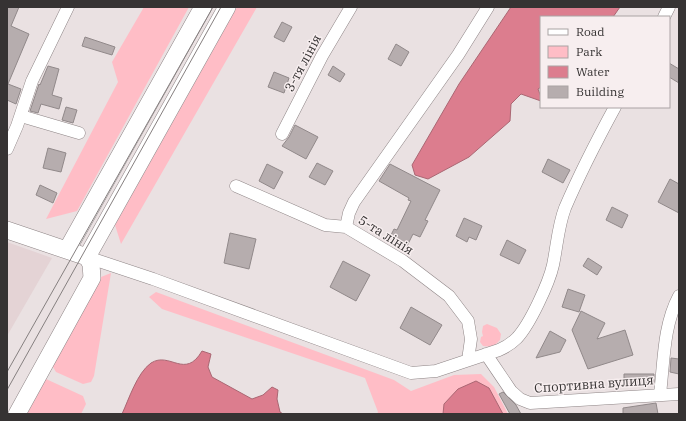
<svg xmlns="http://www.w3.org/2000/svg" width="686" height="421" font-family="'IBM Plex Serif',serif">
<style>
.built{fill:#e4d3d5}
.green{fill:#ffbdc6}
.water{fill:#dc7d8e;stroke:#aa6773}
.building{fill:#b6adae;stroke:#91898a}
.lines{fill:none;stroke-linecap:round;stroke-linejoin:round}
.minor-casing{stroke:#8e8586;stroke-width:13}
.secondary-casing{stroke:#8e8586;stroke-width:18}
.minor{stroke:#fff;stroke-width:12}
.secondary{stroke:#fff;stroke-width:17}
.tram{stroke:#868080;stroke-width:1}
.labels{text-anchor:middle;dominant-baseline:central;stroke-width:3;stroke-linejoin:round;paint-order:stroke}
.street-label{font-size:13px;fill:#363333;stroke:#f7eeef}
</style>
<rect width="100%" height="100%" fill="#eae1e2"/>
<path class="built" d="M7,242L52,258L7,336Z"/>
<path class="green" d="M144,7H189L77,211L46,219L118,82L112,62Z
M237,7H257L121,244L115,225Z
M111,273L94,376L91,382L83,384L56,372L53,367L54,362L101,277Z
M156,292L394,380L411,391L454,375L481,374L494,387L508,414H377L378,412L365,378L162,309L149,297Z
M487,324L497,328L501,334L500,340L493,347L483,346L480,342L481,337L483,336L482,332L483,326Z
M46,379L83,396L86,404L81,414H27Z"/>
<path class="water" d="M511,7H620L613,17H541V87L538,89L541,97V101L521,94L511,104L510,121L469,157L428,179L415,175L412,165L459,84Z
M202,351L211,354L208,367L212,377L252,399L263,395L272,387L278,390L277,399L280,412L283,414H122C129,399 137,373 151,363C170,351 185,380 202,351Z
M476,381L489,388L503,414H443L444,404L458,389Z"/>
<path class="building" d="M7,7H19L11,26L29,34L8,84L21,89L16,104L7,100Z
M282,22L292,27L284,42L274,37Z
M85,37L115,47L112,55L82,46Z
M396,44L409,52L401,66L388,59Z
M669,63L679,69V83L669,77Z
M48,66L59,69L52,95L62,98L59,109L41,104L38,113L30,111L39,84L40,85Z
M333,66L345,74L340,82L328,75Z
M274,72L289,78L284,93L268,87Z
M66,107L77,110L73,123L62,120Z
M295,125L318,137L306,159L282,146L289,137Z
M48,148L66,153L61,172L43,168Z
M548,159L570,170L563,183L542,172Z
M317,163L333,171L325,185L309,177Z
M267,164L283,172L274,189L259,181Z
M390,164L440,190L425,220L428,221L420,237L413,234L406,248L389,239L394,229L397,230L411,201L408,200L409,198L379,181Z
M670,179L679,184V213L658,202Z
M40,185L57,193L53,203L36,195Z
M612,207L628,215L622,228L606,220Z
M464,218L482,226L476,240L469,237L467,242L456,236Z
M230,233L256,239L249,269L224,263Z
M507,240L526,250L519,264L500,255Z
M588,258L602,267L597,275L583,266Z
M343,261L370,275L356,301L330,287Z
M568,289L585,295L579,312L562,307Z
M411,307L442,325L430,345L400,328Z
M581,311L605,323L597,339L625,330L633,355L588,369L572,330Z
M550,331L566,340L560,352L536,358Z
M671,358L679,359V374L670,372Z
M624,374H654V384H624Z
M503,392L516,405L521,414H510L499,394Z
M656,403L658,414H623V408Z"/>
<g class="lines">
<defs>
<path id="minor" d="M664,17L669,7
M21,116L79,133
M282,134L322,56L351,7
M7,149L17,126L32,81L68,7
M236,186L325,225L346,227L403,261L449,296L468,321L471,339L468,360
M346,227L349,213L354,202L458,55L488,7
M87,257L153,279L411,373L436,371L499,350C506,347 512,343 517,338C530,324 549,283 553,265C557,246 558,226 565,208C580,173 597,140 615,107
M486,354L511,391L520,399L530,403L679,394
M660,394C664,362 663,326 679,296"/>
<path id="secondary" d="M7,230L87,257L91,264L92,278L17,414
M67,250L203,7
M87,257L227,7"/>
</defs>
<use href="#minor" class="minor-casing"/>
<use href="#secondary" class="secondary-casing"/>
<use href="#minor" class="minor"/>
<use href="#secondary" class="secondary"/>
<path class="tram" d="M7,372L213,7
M7,390L221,7"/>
</g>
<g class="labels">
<g class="street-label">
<text transform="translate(303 63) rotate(-62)">3-тя лінія</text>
<text transform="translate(386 235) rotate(32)">5-та лінія</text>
<text transform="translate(594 384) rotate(-4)">Спортивна вулиця</text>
</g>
</g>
<rect width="686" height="421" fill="none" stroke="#363333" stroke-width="16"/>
<rect x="540" y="16" width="130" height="92" fill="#f7eeef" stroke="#aaa3a4"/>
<rect x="548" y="29" width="20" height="6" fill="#ffffff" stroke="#aaa3a4"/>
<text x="576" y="36" font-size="12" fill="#363333">Road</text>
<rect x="548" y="46" width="20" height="12" fill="#ffbdc6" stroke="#aaa3a4"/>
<text x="576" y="56" font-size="12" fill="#363333">Park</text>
<rect x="548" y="66" width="20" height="12" fill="#dc7d8e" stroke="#aaa3a4"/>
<text x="576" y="76" font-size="12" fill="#363333">Water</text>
<rect x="548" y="86" width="20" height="12" fill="#b6adae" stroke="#aaa3a4"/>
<text x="576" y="96" font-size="12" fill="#363333">Building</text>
</svg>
